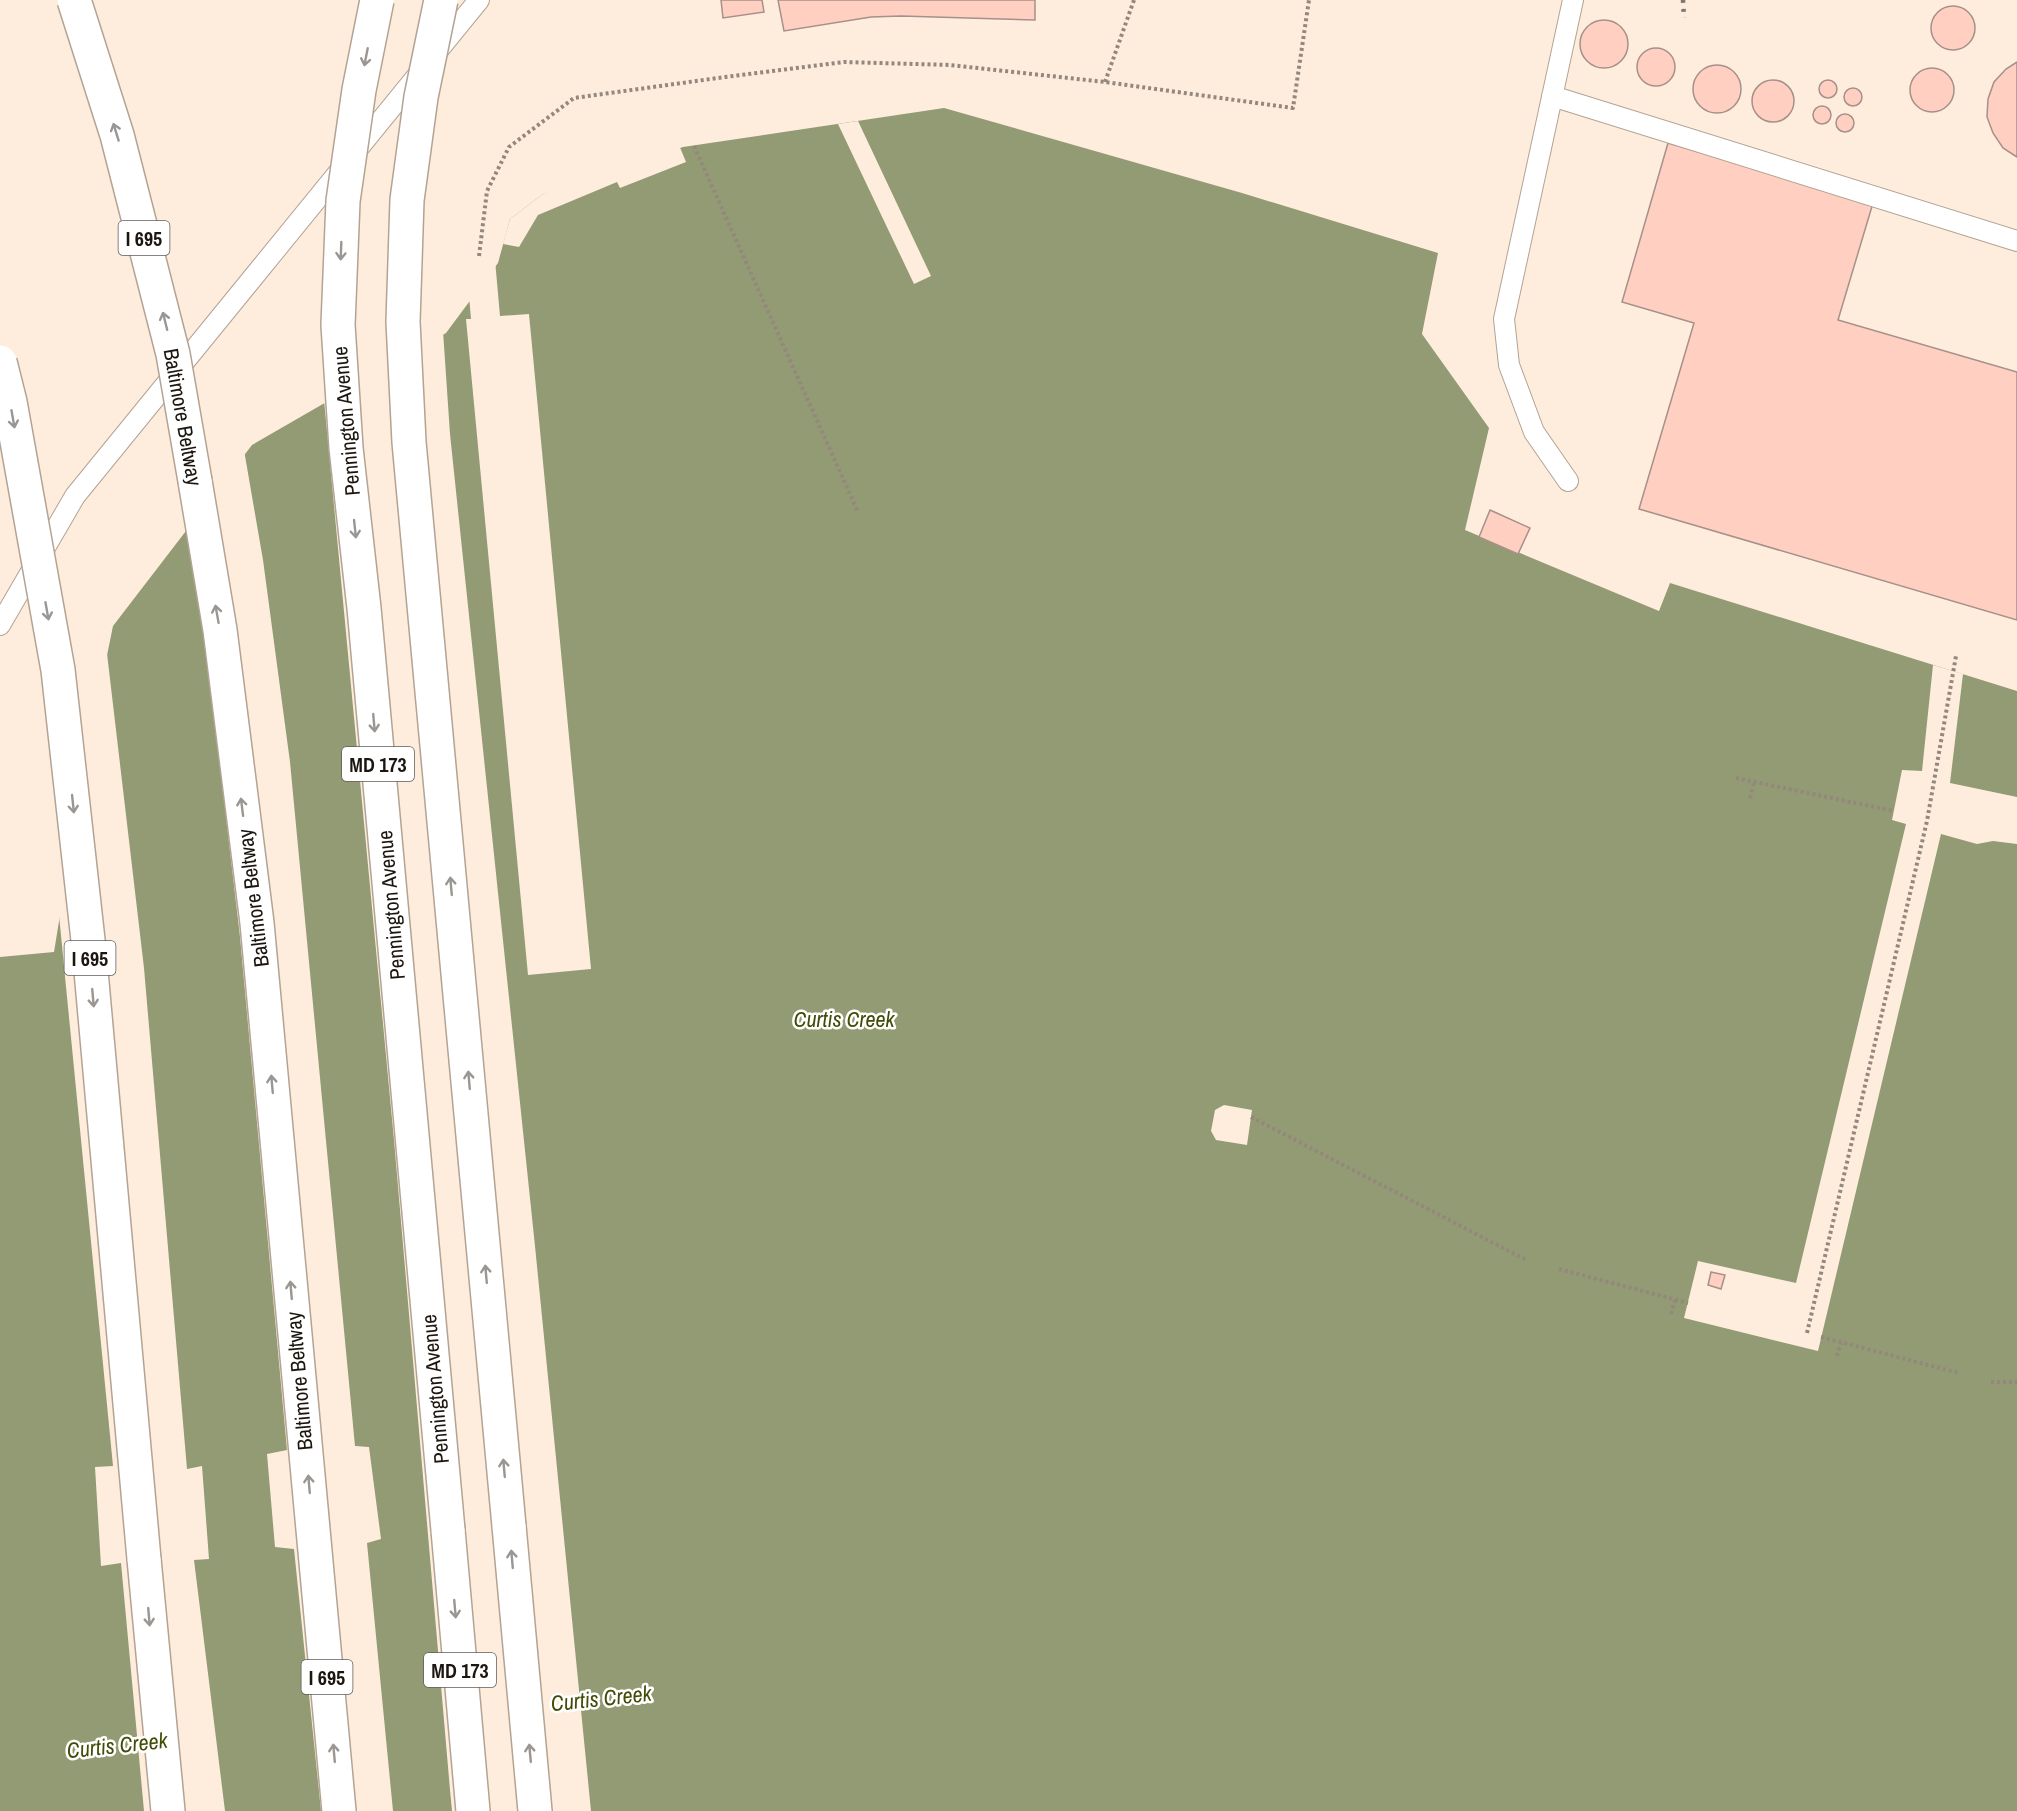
<svg xmlns="http://www.w3.org/2000/svg" width="2017" height="1811" font-family="'Archivo Narrow',sans-serif">
<style>
.water{fill:#929b73}
.pier{fill:#feeddd}
.building{fill:#ffcfc1;stroke:#a69089;stroke-width:1.5}
.lines{fill:none;stroke-linecap:round;stroke-linejoin:round}
.service-casing{stroke:#b3a394;stroke-width:22}
.primary-casing{stroke:#b3a394;stroke-width:36}
.motorway-casing{stroke:#b3a394;stroke-width:36}
.path{stroke:#94887d;stroke-width:4;stroke-dasharray:3 3;stroke-linecap:butt}
.service{stroke:#fff;stroke-width:20}
.primary{stroke:#fff;stroke-width:33}
.motorway{stroke:#fff;stroke-width:33}
.rail{stroke:#82776c;stroke-width:4.5;stroke-dasharray:3 6;stroke-linecap:butt}
.primary-bridge-casing{stroke:#b3a394;stroke-width:36;stroke-linecap:butt}
.motorway-bridge-casing{stroke:#b3a394;stroke-width:36;stroke-linecap:butt}
.primary-bridge{stroke:#fff;stroke-width:33}
.motorway-bridge{stroke:#fff;stroke-width:33}
.oneway{stroke:#999693}
.labels{text-anchor:middle;dominant-baseline:central;stroke-width:5;stroke-linejoin:round;paint-order:stroke}
.shield{fill:#fff;stroke:#605c58;stroke-width:1.5}
.shield-label{font-size:20px;font-weight:bold;fill:#1c1610}
.street-label{font-size:21px;fill:#1c1610;stroke:#fff}
.water-label{font-size:22px;font-style:italic;fill:#434c07;stroke:#fff}
</style>
<rect width="100%" height="100%" fill="#feeddd"/>
<path class="water" d="M944,108L1242,193L1438,253L1422,334L1489,428L1465,530L1659,611L1670,583L2017,691V1811H0V957L54,952L84,768L113,626L252,445L446,333L498,263L510,219L543,194L683,147Z"/>
<path class="pier" d="M858,121L931,276L914,284L838,124Z
M679,145L686,162L620,188L617,182L538,215L519,247L503,244L510,219L543,194L562,185Z
M495,260L500,316L529,314L591,969L528,975L466,319H471L469,296Z
M443,331L450,434L535,1246L591,1811H452L450,1790L394,1140L324,400Z
M244,450L263,560L290,762L355,1446L369,1447L381,1539L367,1543L393,1811H321L294,1549L275,1547L267,1454L287,1450L240,937L200,595L187,525Z
M106,645L144,968L187,1469L202,1466L209,1559L194,1560L225,1811H144L121,1563L101,1566L95,1467L113,1466L58,905L81,767Z
M1933,665L1963,674L1950,783L2017,797V844L1993,841L1977,844L1941,834L1818,1351L1684,1318L1698,1261L1796,1283L1906,824L1892,820L1902,770L1922,771Z
M1224,1105L1252,1110L1247,1145L1216,1140L1211,1131L1215,1110Z"/>
<path class="building" d="M721,0H762L764,12L723,18Z
M778,0H1035V20L901,16L871,17L784,31Z
M1931 28a22 22 0 1 1 44 0a22 22 0 1 1-44 0Z
M1580 44a24 24 0 1 1 48 0a24 24 0 1 1-48 0Z
M1637 67a19 19 0 1 1 38 0a19 19 0 1 1-38 0Z
M2017,62V157L2003,148L1993,133L1987,117L1988,99L1994,82L2006,69Z
M1693 89a24 24 0 1 1 48 0a24 24 0 1 1-48 0Z
M1910 90a22 22 0 1 1 44 0a22 22 0 1 1-44 0Z
M1819 89a9 9 0 1 1 18 0a9 9 0 1 1-18 0Z
M1752 101a21 21 0 1 1 42 0a21 21 0 1 1-42 0Z
M1844 97a9 9 0 1 1 18 0a9 9 0 1 1-18 0Z
M1813 115a9 9 0 1 1 18 0a9 9 0 1 1-18 0Z
M1836 123a9 9 0 1 1 18 0a9 9 0 1 1-18 0Z
M1668,143L1873,203L1838,320L2017,372V620L1639,509L1694,323L1622,302Z
M1490,510L1530,528L1518,554L1479,537Z
M1711,1272L1725,1275L1721,1289L1708,1285Z"/>
<g class="lines">
<defs>
<path id="service" d="M1552,96L2017,241
M1568,481L1534,432L1509,365L1504,319L1573,0
M0,625L75,496L479,0"/>
<path id="primary" d="M509,1526L535,1811
M448,1530L473,1811"/>
<path id="motorway" d="M195,481L220,630L257,923L339,1811
M144,1559L168,1811"/>
</defs>
<use href="#service" class="service-casing"/>
<use href="#primary" class="primary-casing"/>
<use href="#motorway" class="motorway-casing"/>
<path class="path" d="M1105,82L1134,0
M694,146L858,512
M479,256L487,191L509,147L574,98L725,77L844,62L950,65L1105,82L1293,108L1309,0
M1736,778L1894,811
M1750,798L1754,782
M1251,1117L1528,1261
M1559,1269L1688,1303
M1671,1314L1675,1300
M1807,1333L1927,821L1956,656
M1821,1337L1959,1373
M1837,1356L1841,1342
M1991,1382H2017"/>
<use href="#service" class="service"/>
<use href="#primary" class="primary"/>
<use href="#motorway" class="motorway"/>
<path class="rail" d="M1683,0L1684,18"/>
<defs>
<path id="primary-bridge" d="M377,0L359,90L343,201L338,325L346,448L364,608L448,1530
M441,0L421,97L407,200L403,322L409,442L509,1526"/>
<path id="motorway-bridge" d="M74,0L117,135L173,354L195,481
M0,362L10,402L58,670L89,949L144,1559"/>
</defs>
<use href="#primary-bridge" class="primary-bridge-casing"/>
<use href="#motorway-bridge" class="motorway-bridge-casing"/>
<use href="#primary-bridge" class="primary-bridge"/>
<use href="#motorway-bridge" class="motorway-bridge"/>
</g>
<defs><path id="oneway-shaft" d="M-6 0H5M1.5-3L5.5 0L1.5 3" fill="none" stroke-width="1.6" stroke-linecap="round" stroke-linejoin="round" transform="scale(1.5)"/></defs>
<g class="oneway">
<use href="#oneway-shaft" transform="translate(366 57) rotate(101)"/>
<use href="#oneway-shaft" transform="translate(116 132) rotate(-107)"/>
<use href="#oneway-shaft" transform="translate(341 251) rotate(92)"/>
<use href="#oneway-shaft" transform="translate(165 321) rotate(-104)"/>
<use href="#oneway-shaft" transform="translate(13 419) rotate(80)"/>
<use href="#oneway-shaft" transform="translate(355 529) rotate(84)"/>
<use href="#oneway-shaft" transform="translate(47 611) rotate(80)"/>
<use href="#oneway-shaft" transform="translate(217 614) rotate(-100)"/>
<use href="#oneway-shaft" transform="translate(374 723) rotate(85)"/>
<use href="#oneway-shaft" transform="translate(73 804) rotate(84)"/>
<use href="#oneway-shaft" transform="translate(242 807) rotate(-97)"/>
<use href="#oneway-shaft" transform="translate(451 886) rotate(-95)"/>
<use href="#oneway-shaft" transform="translate(93 998) rotate(85)"/>
<use href="#oneway-shaft" transform="translate(469 1080) rotate(-95)"/>
<use href="#oneway-shaft" transform="translate(272 1084) rotate(-95)"/>
<use href="#oneway-shaft" transform="translate(486 1274) rotate(-95)"/>
<use href="#oneway-shaft" transform="translate(291 1290) rotate(-95)"/>
<use href="#oneway-shaft" transform="translate(504 1468) rotate(-95)"/>
<use href="#oneway-shaft" transform="translate(309 1484) rotate(-95)"/>
<use href="#oneway-shaft" transform="translate(512 1559) rotate(-95)"/>
<use href="#oneway-shaft" transform="translate(455 1609) rotate(85)"/>
<use href="#oneway-shaft" transform="translate(149 1617) rotate(85)"/>
<use href="#oneway-shaft" transform="translate(334 1753) rotate(-95)"/>
<use href="#oneway-shaft" transform="translate(530 1753) rotate(-95)"/>
</g>
<g class="labels">
<g class="shield">
<rect x="118.5" y="221" width="51" height="34" rx="4.5"/>
<rect x="342" y="747" width="72" height="34" rx="4.5"/>
<rect x="64.5" y="941" width="51" height="34" rx="4.5"/>
<rect x="424" y="1653" width="72" height="34" rx="4.5"/>
<rect x="301.5" y="1660" width="51" height="34" rx="4.5"/>
</g>
<g class="shield-label">
<text x="144" y="238">I 695</text>
<text x="378" y="764">MD 173</text>
<text x="90" y="958">I 695</text>
<text x="460" y="1670">MD 173</text>
<text x="327" y="1677">I 695</text>
</g>
<g class="street-label">
<text transform="translate(183 417) rotate(80)">Baltimore Beltway</text>
<text transform="translate(346 421) rotate(-95)">Pennington Avenue</text>
<text transform="translate(253 898) rotate(-97)">Baltimore Beltway</text>
<text transform="translate(391 905) rotate(-95)">Pennington Avenue</text>
<text transform="translate(299 1381) rotate(-95)">Baltimore Beltway</text>
<text transform="translate(435 1389) rotate(-95)">Pennington Avenue</text>
</g>
<g class="water-label">
<text x="844" y="1019">Curtis Creek</text>
<text transform="translate(601 1698) rotate(-6)">Curtis Creek</text>
<text transform="translate(117 1745) rotate(-6)">Curtis Creek</text>
</g>
</g>
</svg>
